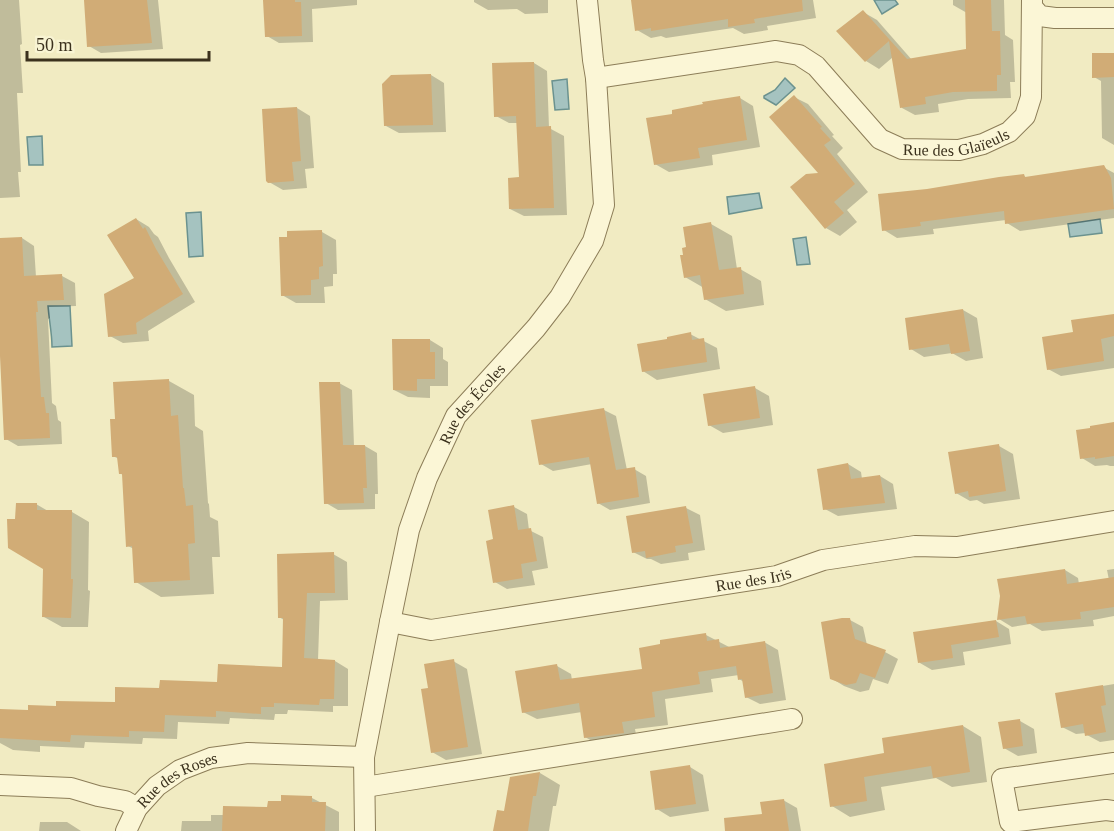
<svg xmlns="http://www.w3.org/2000/svg" width="1114" height="831" font-family="Georgia,serif">
<style>
.water{fill:#a5c3c0;stroke:#6b928f;stroke-width:1.5}
.shadow{fill:#0003}
.building{fill:#d1ac76}
.lines{fill:none;stroke-linecap:round;stroke-linejoin:round}
.minor-casing{stroke:#8c7d58;stroke-width:22}
.minor{stroke:#fbf6d6;stroke-width:20}
.labels{text-anchor:middle;dominant-baseline:central;stroke-width:4.5;stroke-linejoin:round;paint-order:stroke}
.street-label{font-size:16px;fill:#3b311d;stroke:#f8f4d3}
</style>
<rect width="100%" height="100%" fill="#f1ebc2"/>
<path class="water" d="M874,0H895L898,4L882,14Z
M785,78L795,88L776,105L764,98V96L775,90Z
M567,79L569,109L555,110L552,81Z
M42,136L43,165H29L27,137Z
M759,193L762,208L729,214L727,197Z
M201,212L203,256L189,257L186,213Z
M1100,219L1102,233L1070,237L1068,224Z
M806,237L810,264L797,265L793,239Z
M48,306H70L72,346L52,347C52,333 49,320 48,306Z"/>
<path class="shadow" d="M0,0H19L22,44L20,45L23,93H17L21,172H18L20,197L0,198Z
M86,0H158L163,49L101,53L89,46Z
M265,0H357V5L312,9L313,42L279,43L267,36Z
M474,0H548V13L525,14L517,9L488,10L474,2Z
M647,0H813L816,18L767,26L768,30L744,34L733,28L666,38L661,36L651,38L637,30Z
M953,0H1004L1005,35L1013,40L1015,82H1010L1011,98L968,99L938,104L939,112L915,115L902,108L893,57L879,69L866,61L863,12L877,20L912,60L968,50L967,13L953,5Z
M1114,55V145L1102,138L1101,81L1094,77Z
M534,63L547,71L549,128L564,136L567,215L524,216L510,209L520,179L518,123H509L496,116Z
M431,75L444,83L446,132L399,133L386,126Z
M794,97L808,104L834,135L832,136L843,148L837,154L868,192L847,210L857,222L840,236L826,228L821,174Z
M740,98L753,106L760,147L712,155L713,165L669,172L655,164Z
M297,108L310,116L314,168L305,169L307,188L283,190L269,182Z
M1103,167L1114,173V218L1020,231L1007,223L1006,220L933,229L934,234L897,238L884,230L1024,176L1027,178Z
M136,219L149,227L154,234L158,237L169,258L195,302L148,331L149,341L123,343L110,336L136,279Z
M711,224L732,236L737,269H740L761,281L764,305L726,311L705,299L704,288L685,277L688,248Z
M322,232L336,240L337,274H333V286L324,287L325,303H296L282,295L289,238Z
M22,238L34,246L36,277L62,276L75,283L76,306L49,307L50,318L48,319L52,403L56,406L58,420L61,422L62,444L18,446L6,439L0,336V240Z
M963,310L977,318L983,358L966,361L952,353L924,357L911,349Z
M1114,315V368L1061,376L1048,369L1075,333Z
M690,334L717,348L720,369L657,380L643,371L669,341Z
M430,340L443,348V359L448,362V386H430V398L408,397L394,390Z
M169,381L194,395L195,426L203,431L208,503L209,504L210,517L218,521L220,557H212L214,594L161,597L136,582L134,549L128,546L124,476L120,473L119,459L113,456L116,420Z
M339,383L352,390L354,446H365L377,453L378,494H375V509L338,510L326,503Z
M755,388L769,396L773,425L723,433L709,425Z
M604,410L616,416L627,470L634,469L646,476L650,503L610,510L598,503L592,464L553,471L541,464Z
M1114,423V466H1110L1107,465L1095,466L1082,458Z
M999,446L1013,454L1020,499L984,504L977,500L970,501L956,493Z
M848,464L861,472L862,479L880,476L893,484L897,509L838,516L825,509Z
M36,504L48,511L72,512L89,522L88,590L90,591L88,627H62L44,617L45,568Z
M514,507L527,514L529,530L543,537L548,568L532,571L535,585L507,589L495,582V541Z
M686,508L700,515L705,550L688,553L689,560L661,564L651,559H647L633,552Z
M333,554L347,562L348,600L320,601L318,660L335,661L348,669V706H333V712L288,710L287,714H275L274,720L230,718L229,724L178,722L177,739L143,738L142,744L85,742L84,748L40,746V752L13,750L0,743V711L29,712L57,707L116,704L161,690L219,684L283,668L284,620L279,617Z
M1114,569V616L1093,620L1094,626L1042,631L1030,624L1012,627L999,619L1065,570L1078,578L1079,584L1109,580L1107,570Z
M850,620L863,627L867,645L885,652L898,659L888,684L873,679L869,690L860,692L844,686L831,678Z
M996,621L1009,629L1011,644L963,652L965,665L932,670L920,663L915,634Z
M706,635L731,648L764,642L778,650L786,700L760,704L746,697L744,682L739,679V675L711,679L713,692L665,699L668,725L635,729L637,740L599,745L585,737L582,712L537,719L523,712L557,666L571,674L572,680L644,670Z
M453,661L467,669L482,754L446,760L432,752L430,689Z
M1114,684V740L1100,742L1087,735L1086,733L1076,734L1062,727L1057,694Z
M1020,721L1034,729L1037,753L1018,756L1004,748Z
M963,726L981,737L987,782L952,787L936,778L881,787L885,810L850,817L832,806L886,754Z
M690,767L703,775L709,811L670,817L657,809Z
M540,773L560,785L556,806H553L549,831H494L505,812L511,778Z
M312,798L339,812V831H181L182,821H211V815H224L269,809Z
M783,800L797,808L801,831H728L763,815Z
M40,822H67L81,831H39Z"/>
<path class="building" d="M84,0H147L152,43L87,47Z
M263,0H295V2H301L302,36L265,37Z
M631,0H802L803,11L754,19L755,23L728,27V19L651,31V28L635,31Z
M965,0H991L992,31H1000L1001,75H997V91L953,92L925,97L926,104L900,108L889,41L865,62L836,31L863,10L907,59L966,49Z
M1092,53H1114V77L1092,78Z
M534,62L536,127L551,126L554,208L509,209L508,178L519,177L516,116L494,117L492,63Z
M431,74L433,125L384,126L382,84L391,75Z
M794,95L822,127L820,128L831,140L824,145L855,184L834,202L844,213L825,229L790,187L806,174L818,173L769,117Z
M740,96L747,140L698,148L700,158L654,165L646,118L672,114V110L703,104L702,102Z
M297,107L301,161L292,162L294,181L268,183L266,181L262,109Z
M1104,165L1111,178L1114,209L1005,224L1004,211L920,222L921,226L882,231L878,194L927,189L999,177L1024,174L1025,177Z
M136,218L143,229L145,227L156,249L183,294L136,323L137,334L108,337L104,294L134,278L107,235Z
M711,222L719,270L741,267L744,294L704,300L700,275L684,278L680,255H683L682,248L686,247L683,227Z
M322,230L323,266L319,267V279L311,280V295L281,296L279,237H287V231Z
M22,237L24,276L62,274L64,300L37,301L38,312H36L41,397H44L46,413H49L50,438L4,440L0,356V238Z
M963,309L970,351L951,354L949,344L909,350L905,318Z
M1114,314V336L1101,339L1104,361L1047,370L1042,337L1073,332L1071,320Z
M691,332L692,340L704,338L707,362L642,372L637,344L667,339V337Z
M392,339H430V352H435V379H417V391L393,390Z
M169,379L171,416L178,415L183,488H184L186,506L193,505L195,543L188,544L190,580L134,583L132,546L126,547L122,474H119L117,457H112L110,419H115L113,382Z
M319,382H340L343,445H365L367,488H363L364,503L324,504Z
M755,386L760,418L708,426L703,394Z
M604,408L616,470L635,467L639,497L597,504L589,457L539,465L531,420Z
M1114,422V456L1095,459V457L1080,459L1076,430L1090,428V426Z
M999,444L1006,491L969,497L968,491L955,494L948,452Z
M848,463L851,479L880,475L885,503L823,510L817,469Z
M16,503H37V510H72L71,579H73L71,618L42,617L43,569L8,548L7,519H15Z
M514,505L518,530L531,528L537,561L521,564L523,578L493,583L486,541L493,539L488,510Z
M686,506L693,543L675,546L676,552L646,558L645,551L632,553L626,516Z
M334,552L335,593H307L304,658L335,660L334,699H320L319,705L274,703V707H261V714L216,711V717L165,715L164,732L129,731V737L71,735L70,742L0,738V709L28,710V705L56,706V701L115,702V687L159,688L160,680L217,682L218,664L282,667L283,618H278L277,554Z
M1065,569L1067,584L1114,577V607L1080,612L1081,619L1027,624L1025,616L997,620L1000,596L997,579Z
M842,618H850L855,639L886,650L875,678L860,673L856,683L846,685L830,679L821,622Z
M996,620L999,637L951,645L953,658L918,663L913,632Z
M706,633L707,641L719,639L720,648L765,641L773,693L745,698L742,679L738,680L736,666L698,672L700,684L652,692L655,717L622,722L624,733L584,738L579,703L522,713L515,671L557,664L560,680L642,669L639,648L660,644V640Z
M454,659L468,747L431,753L421,689L428,688L424,664Z
M1103,685L1106,705L1101,706L1106,732L1085,736L1083,724L1061,728L1055,693Z
M1020,719L1023,746L1003,749L998,722Z
M963,725L970,772L933,778L931,766L864,777L867,801L830,807L824,764L884,753L882,738Z
M690,765L696,804L655,810L650,771Z
M540,772L536,796H533L528,831H493L497,810L504,811L510,777Z
M281,795L312,796V802H326L325,831H222L223,806L267,807L268,801H281Z
M784,799L789,831H725L724,818L762,814L760,802Z"/>
<g class="lines">
<defs>
<g id="minor">
<path d="M1033,8L1040,16L1055,18H1114"/>
<path id="s1" d="M596,78L776,51L799,55L816,66L880,139L902,149L959,150L983,144L1009,132L1025,116L1031,97L1032,0"/>
<path id="s2" d="M390,622L431,630L777,576L823,560L915,546L957,547L1114,521"/>
<path d="M1114,763L1002,779L1010,822L1106,810L1114,811"/>
<path d="M0,785L71,788L98,796L125,801L137,808"/>
<path d="M365,787L792,719"/>
<path id="s3" d="M126,831L137,808L157,786L180,770L211,758L248,753L364,757"/>
<path id="s4" d="M365,831L364,757L390,622L409,530L427,478L456,416L536,328L560,297L593,241L604,205L596,78L593,60L587,0"/>
</g>
</defs>
<use href="#minor" class="minor-casing"/>
<use href="#minor" class="minor"/>
</g>
<g class="labels">
<g class="street-label">
<text stroke="none"><textPath href="#s1" startOffset="402">Rue des Glaïeuls</textPath></text>
<text stroke="none"><textPath href="#s4" startOffset="448">Rue des Écoles</textPath></text>
<text stroke="none"><textPath href="#s2" startOffset="368">Rue des Iris</textPath></text>
<text stroke="none"><textPath href="#s3" startOffset="76">Rue des Roses</textPath></text>
</g>
</g>
<path d="M27 51v9h182v-9" fill="none" stroke="#3b311d" stroke-width="3"/>
<text x="36" y="51" font-size="18" fill="#3b311d" stroke="#f8f4d3" stroke-width="4.5" paint-order="stroke">50 m</text>
</svg>
